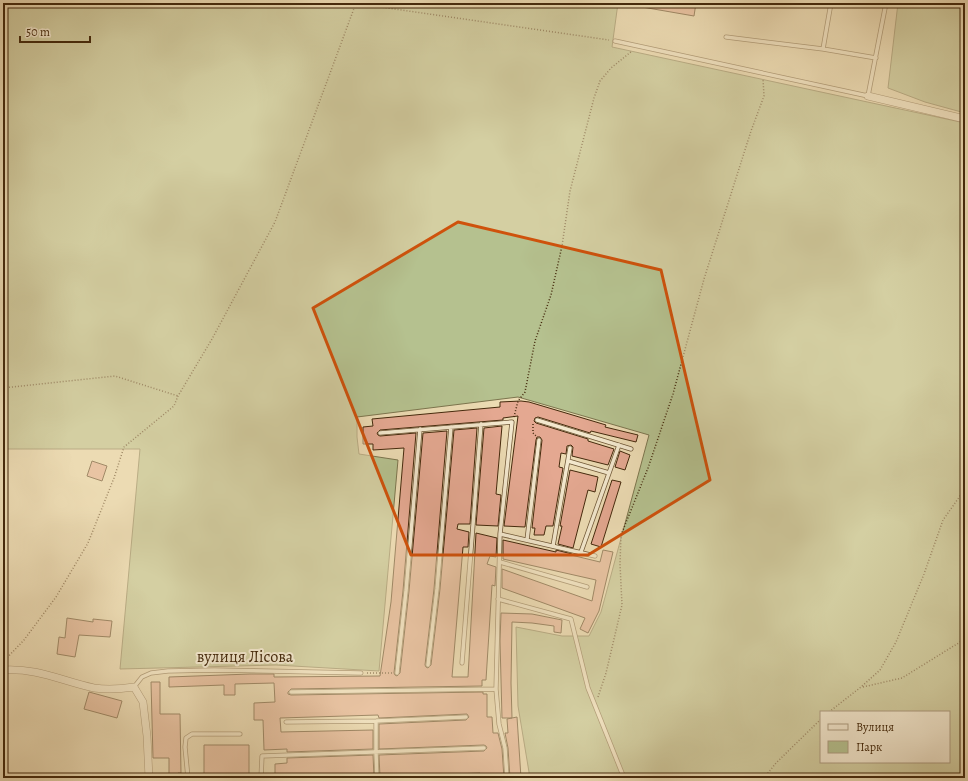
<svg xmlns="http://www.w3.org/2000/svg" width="968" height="781" font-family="Alegreya,serif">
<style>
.green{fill:#b5c18f;stroke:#7c754e;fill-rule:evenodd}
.building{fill:#e4a891;stroke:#44290c}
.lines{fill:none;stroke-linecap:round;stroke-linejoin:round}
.lane-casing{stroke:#6e5636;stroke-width:5}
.street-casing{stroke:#6e5636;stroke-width:8}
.path{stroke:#44290c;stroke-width:1.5;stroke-dasharray:1 2;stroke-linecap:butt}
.lane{stroke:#f3e8ce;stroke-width:3.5}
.street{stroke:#f3e8ce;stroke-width:7}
.marked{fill:none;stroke:#cf520c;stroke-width:3;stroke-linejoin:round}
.labels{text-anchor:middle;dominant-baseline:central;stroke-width:4;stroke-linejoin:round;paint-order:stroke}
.street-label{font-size:16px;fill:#44290c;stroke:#f3e8ce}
</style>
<rect width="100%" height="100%" fill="#ecdbb3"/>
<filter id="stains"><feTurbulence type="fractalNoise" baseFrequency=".005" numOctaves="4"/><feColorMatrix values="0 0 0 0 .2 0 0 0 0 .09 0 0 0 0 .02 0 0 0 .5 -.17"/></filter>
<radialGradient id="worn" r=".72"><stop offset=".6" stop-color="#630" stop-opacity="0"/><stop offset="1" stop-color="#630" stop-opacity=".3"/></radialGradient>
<path class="green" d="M3,3H618L612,47L965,123V778H530L518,706L516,627L562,636H589L601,612L649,435L518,397L357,417V437L359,454L398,460L379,671L276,665L120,669L140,449H3ZM821,712H949V762H821Z
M898,3H965V113L925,102L888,88Z"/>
<path class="building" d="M642,3H696L694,16L642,7Z
M521,401L529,402L606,425L605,427L638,435L636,442L591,431L590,433L538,417L535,418L534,421L536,423L588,439V441L614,449L608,465L572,456L573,447L571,445L567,446L566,454L561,453L559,467L563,468L553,526H546L544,535H534L535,528H532L542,440L540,437H537L536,440L525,527L504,526L518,416L503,418V420L380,430L377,433L378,435L380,436L416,433L403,591L394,673L395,675L397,676L400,673L409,591L423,433L447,431L434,589L425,665L426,667L428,668L431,665L440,589L454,430L477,428L470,524H458L457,529L469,532L468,547H463L452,677H468L476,533L497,538L496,557L490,556L487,564L496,567L495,586L492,585L486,680H482V686L291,689L288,692V694L291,695L483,692V694H487V717H492L493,733H498L502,749L504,778H480V773L380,777L379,755L484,751L487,748L486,746L484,745L379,749V724L466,720L469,717L467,714L379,718L378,715L280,718L281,732L373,730V749L287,752V749L264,750L263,720H254V703L275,702L274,683L235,684V695H224V685L169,687V677L250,674H274V677L380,676L391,602L404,448L373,450V444H363V427L373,426L372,419L500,407V402Z
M502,426L496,494L501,495L498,526L476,525L484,428Z
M620,451L630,455L625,470L615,467Z
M92,461L107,466L102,481L87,476Z
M570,470L598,477L595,492L588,490L573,548L558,544L562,526H560Z
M612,480L621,482L601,547L591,544Z
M503,540L556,552V550L572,554L571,555L600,562L603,550L613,552L599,611L588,633L580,629L585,618L502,588V569L592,601L596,580L503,559Z
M501,613L532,614L562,620L561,633L554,632V626L532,623L512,622L511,683L512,718H502L500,641Z
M67,618L93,622V619L112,621L110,637L79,635L75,657L57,654L59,637L65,638Z
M151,682H160V714H180L181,773H178V778H169V758H153Z
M89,692L122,701L117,718L84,709Z
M517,717L521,778H510L508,748L505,733H508L507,719Z
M204,745H249V778H204Z
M373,755L374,777L372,778H275V764L287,763V758Z"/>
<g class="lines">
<defs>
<path id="lane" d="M726,37L823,49L876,58
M615,41L868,96L886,3
M823,49L831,3
M537,420L631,449
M380,433L512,422L500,534L496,689L499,724L505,748L507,778
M568,461L609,473
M500,534L595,556
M527,540L539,440
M553,546L570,448
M581,552L619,445
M500,562L587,587
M498,599L571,619L588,688L624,778
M462,663L481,424
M428,665L437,589L451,427
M397,673L406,591L420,429
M134,687L142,677L151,673L168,671L214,670L361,673
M291,692L496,689
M376,721V753L377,778
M286,722L376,721L466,717
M188,778L185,747L186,738L192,734H240
M261,778L262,756L484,748"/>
<path id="street" d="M868,96L965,119
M3,670C39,668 61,681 94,688C108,690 121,689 134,687L143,702L147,736L149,778"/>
</defs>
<use href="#lane" class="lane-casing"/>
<use href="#street" class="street-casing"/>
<path class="path" d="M353,3L609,40
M3,388L115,376L178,396
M514,417L518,401L525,392L535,341L551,295L562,246L570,191L594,98L600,81L611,68L632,51
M533,424V433L536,436
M3,662L24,640L56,597L88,543L114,478L124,447L174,406L178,396L212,339L275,222L356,3
M367,673H392
M863,687L902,678L965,639
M598,697L606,673L622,605L620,564L621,535L648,468L673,394L704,279L751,131L764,96L763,79
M829,712L861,687L880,670L896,642L924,574L943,520L965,489
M764,778L776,763L821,719"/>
<use href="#lane" class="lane"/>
<use href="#street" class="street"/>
</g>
<path d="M0 0H968V781H0ZM458,222L661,270L710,480L588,555H411L313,308Z" fill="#ecdbb3" fill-opacity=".55" fill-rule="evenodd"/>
<path class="marked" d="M458,222L661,270L710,480L588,555H411L313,308Z"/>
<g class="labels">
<g class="street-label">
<text x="245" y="657">вулиця Лісова</text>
</g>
</g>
<rect width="968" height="781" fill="none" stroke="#ecdbb3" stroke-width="16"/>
<rect x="4" y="4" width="960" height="773" fill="none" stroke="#44290c" stroke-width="2"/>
<rect x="8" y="8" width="952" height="765" fill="none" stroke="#44290c"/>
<rect x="820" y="711" width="130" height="52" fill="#f3e8ce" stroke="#ad9c80"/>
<rect x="828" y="724" width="20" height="6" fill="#f3e8ce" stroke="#ad9c80"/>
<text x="856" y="731" font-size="12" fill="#44290c">Вулиця</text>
<rect x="828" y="741" width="20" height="12" fill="#b5c18f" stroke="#ad9c80"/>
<text x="856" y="751" font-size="12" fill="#44290c">Парк</text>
<path d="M20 36v6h70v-6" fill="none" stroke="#44290c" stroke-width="2"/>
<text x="26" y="36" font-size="12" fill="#44290c" stroke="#f3e8ce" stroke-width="3" paint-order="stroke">50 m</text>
<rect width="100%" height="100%" filter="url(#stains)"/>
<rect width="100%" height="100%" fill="url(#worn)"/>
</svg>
